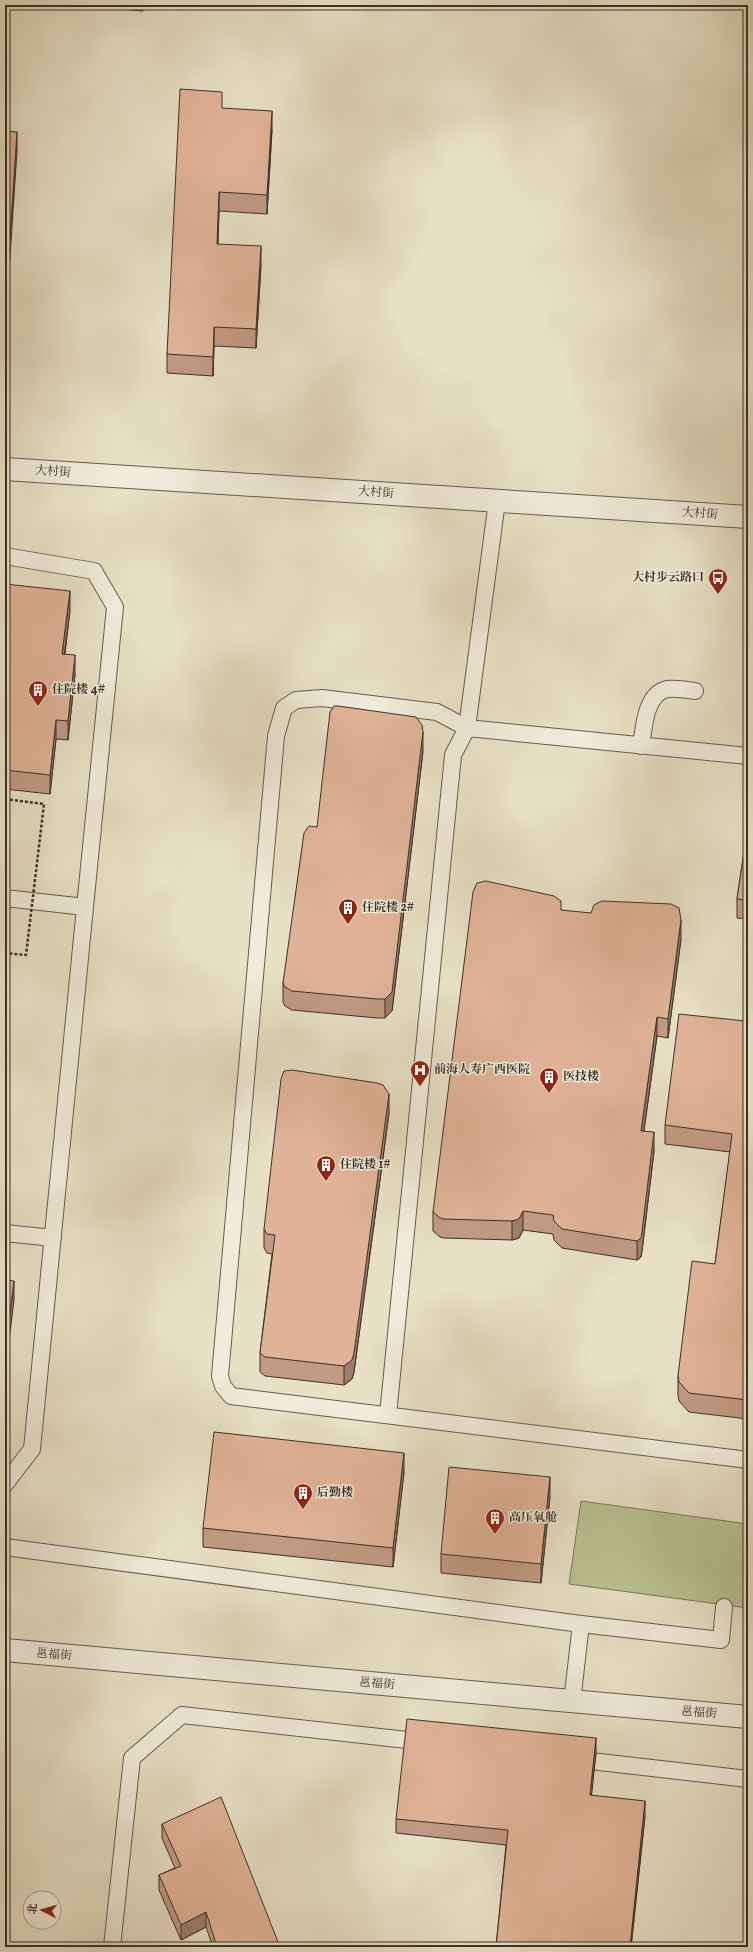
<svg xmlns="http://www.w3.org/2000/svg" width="753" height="1952" font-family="Vollkorn,'Noto Serif SC',serif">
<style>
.green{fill:#b9c293;stroke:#7a795e}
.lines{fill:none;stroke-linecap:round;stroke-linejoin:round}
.lane-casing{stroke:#675c50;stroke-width:18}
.street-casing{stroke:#675c50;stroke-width:24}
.lane{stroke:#f0ecda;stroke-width:16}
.street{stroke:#f0ecda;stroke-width:22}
.path-bridge{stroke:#3c3028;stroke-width:2.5;stroke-dasharray:3 2;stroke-linecap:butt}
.wall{fill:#c19a83;stroke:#3c3028}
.shaded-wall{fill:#9d7d6a;stroke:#3c3028}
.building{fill:#e0b398;stroke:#3c3028}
.labels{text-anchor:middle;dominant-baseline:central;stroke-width:3;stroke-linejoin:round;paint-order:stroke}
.street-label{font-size:12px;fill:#3c3028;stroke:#f0ecda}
.poi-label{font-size:12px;font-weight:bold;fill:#3c3028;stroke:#f0ecda;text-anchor:start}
</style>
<rect width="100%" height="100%" fill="#e8e1c6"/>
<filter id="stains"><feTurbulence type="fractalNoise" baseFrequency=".005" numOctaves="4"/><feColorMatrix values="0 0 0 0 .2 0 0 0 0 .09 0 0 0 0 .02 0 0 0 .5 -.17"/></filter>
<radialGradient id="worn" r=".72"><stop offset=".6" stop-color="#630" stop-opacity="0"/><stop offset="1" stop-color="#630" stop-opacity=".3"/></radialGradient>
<path class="green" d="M581,1501L748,1524V1608L569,1584Z"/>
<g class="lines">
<defs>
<path id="lane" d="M5,556L94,571L115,607L85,907
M641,746C644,728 645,694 667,689C676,688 686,690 695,691
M748,756L467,728L437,712L322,698L296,700L284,708L276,736L220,1376L223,1386L231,1396L748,1460
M5,898L85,907L32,1449L5,1484
M5,1233L53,1238
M388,1415L453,755L467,728L497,501
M5,1547L581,1624L721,1640L724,1607
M572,1702L581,1624
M573,1759L748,1779
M112,1947L132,1758L182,1715L425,1742"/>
<path id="street" d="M5,469L748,517
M5,1650L748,1717"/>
</defs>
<use href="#lane" class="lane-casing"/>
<use href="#street" class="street-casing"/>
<use href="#lane" class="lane"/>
<use href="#street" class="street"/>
<path class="path-bridge" d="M5,799L44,804L26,955L5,953"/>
</g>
<path class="wall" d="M105,5H144L143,11L105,8Z
M222,108L272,130L267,214L219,211L218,244L261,265L256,348L214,346L213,376L167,373V354Z
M5,584L70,610L65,654L75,674L68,740L56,739L50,794L5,789Z
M423,751L392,1011L385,1018H377L292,1010L285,1006L283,1002V983L317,827Z
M748,825V919L737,918V899Z
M561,910L681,939L668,1038L657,1036L644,1131L654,1151L642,1251L641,1257L637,1260L562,1248L554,1240L553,1234L523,1230L519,1238L512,1240L444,1238L440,1237L433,1231V1212Z
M748,999V1419L689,1412L679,1401L678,1395V1376L715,1264L730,1152L665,1144V1125L745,1021Z
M389,1113L354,1372L352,1379L344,1385L265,1376L260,1372V1353L272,1254L267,1253L264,1248V1229Z
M404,1472L393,1567L203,1547V1528Z
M550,1496L541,1583L441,1573V1554Z
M596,1753L591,1795L645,1816L631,1947H496L506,1845L396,1833V1819Z
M162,1824L280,1947H213L206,1927L181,1940L159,1890V1875L175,1868L162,1838Z"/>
<path class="shaded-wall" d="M272,111V130L267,214V195Z
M17,132V151L5,333V314Z
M219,192V211L217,263V244Z
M261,246V265L256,348V329Z
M214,327V346L213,376V357Z
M70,591V610L62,673V654Z
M75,655V674L68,740V721Z
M56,720V739L50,794V775Z
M423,732V751L392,1011L385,1018V999Z
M681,920V939L668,1038V1019Z
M657,1017V1036L641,1150V1131Z
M389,1094V1113L354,1372L352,1379L344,1385V1366Z
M654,1132V1151L642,1251L641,1257L637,1260V1241Z
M523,1211V1230L519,1238L512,1240V1221Z
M14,1281V1300L5,1373V1354Z
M404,1453V1472L393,1567V1548Z
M550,1477V1496L541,1583V1564Z
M596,1738V1753L590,1810V1795Z
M645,1801V1816L631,1947H630Z
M206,1912V1927L181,1940V1925Z"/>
<path class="building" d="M180,89L222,92V108L272,111L267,195L219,192L217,244L261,246L256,329L214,327L213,357L167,354Z
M5,131L17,132L5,314Z
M5,584L70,591L62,654L75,655L68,721L56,720L50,775L5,770Z
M334,706H338L416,717L422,725L423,732L392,992L385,999H377L292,991L285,987L283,983L304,833L309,826L317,827L330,712Z
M748,825V900L737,899Z
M486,881L554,896L561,901V910L591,913L594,905L602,901L671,904L679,908L681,920L668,1019L657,1017L641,1131L654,1132L642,1232L641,1238L637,1241L562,1229L554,1221L553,1215L523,1211L519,1219L512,1221L444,1219L440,1218L433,1212L473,892L477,883Z
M748,999V1400L689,1393L679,1382L678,1376L692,1261L715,1264L732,1134L665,1125L679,1014L745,1021Z
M292,1070L377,1083L383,1085L389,1094L354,1353L352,1360L344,1366L265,1357L260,1353L275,1235L267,1234L264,1229L281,1079L284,1071Z
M5,1280L14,1281L5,1354Z
M214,1432L404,1453L393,1548L203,1528Z
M449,1467L550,1477L541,1564L441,1554Z
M407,1719L596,1738L590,1795L645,1801L630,1947H496L508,1830L396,1819Z
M221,1797L280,1947H217L206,1912L181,1925L159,1875L181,1866L162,1824Z
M723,1946L737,1947H723Z"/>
<defs>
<symbol id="bus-pin" viewBox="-11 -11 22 30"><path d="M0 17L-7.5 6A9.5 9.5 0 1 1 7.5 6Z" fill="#8f2418" stroke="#f0ecda"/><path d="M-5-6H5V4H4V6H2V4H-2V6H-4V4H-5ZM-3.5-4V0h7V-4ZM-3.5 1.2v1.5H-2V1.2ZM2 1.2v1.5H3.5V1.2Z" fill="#fff"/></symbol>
<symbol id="building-pin" viewBox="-11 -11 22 30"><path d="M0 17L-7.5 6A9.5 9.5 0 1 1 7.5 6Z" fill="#8f2418" stroke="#f0ecda"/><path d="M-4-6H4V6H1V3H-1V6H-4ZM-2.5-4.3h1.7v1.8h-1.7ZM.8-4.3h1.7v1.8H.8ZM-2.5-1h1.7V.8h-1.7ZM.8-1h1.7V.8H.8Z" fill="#fff"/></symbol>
<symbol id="hospital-pin" viewBox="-11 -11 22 30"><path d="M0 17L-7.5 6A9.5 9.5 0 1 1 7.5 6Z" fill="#8f2418" stroke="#f0ecda"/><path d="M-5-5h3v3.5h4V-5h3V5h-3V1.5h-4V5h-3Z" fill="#fff"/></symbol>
</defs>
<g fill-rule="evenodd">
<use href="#bus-pin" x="707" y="567" width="22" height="30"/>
<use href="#building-pin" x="27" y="679" width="22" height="30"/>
<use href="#building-pin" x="337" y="897" width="22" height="30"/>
<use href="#hospital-pin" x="409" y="1059" width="22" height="30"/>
<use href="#building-pin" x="538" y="1066" width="22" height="30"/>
<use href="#building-pin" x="315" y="1154" width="22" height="30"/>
<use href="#building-pin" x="292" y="1482" width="22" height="30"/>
<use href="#building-pin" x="484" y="1507" width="22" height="30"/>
</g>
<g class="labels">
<g class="street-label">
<text transform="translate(53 472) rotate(4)">大村街</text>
<text transform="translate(376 493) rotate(4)">大村街</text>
<text transform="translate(700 514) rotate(4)">大村街</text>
<text transform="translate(54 1655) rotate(5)">邕福街</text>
<text transform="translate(377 1684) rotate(5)">邕福街</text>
<text transform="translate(699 1713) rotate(5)">邕福街</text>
</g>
<g class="poi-label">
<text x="704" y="578" text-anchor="end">大村步云路口</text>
<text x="52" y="690">住院楼 4#</text>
<text x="362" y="908">住院楼 2#</text>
<text x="434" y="1070">前海人寿广西医院</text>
<text x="563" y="1077">医技楼</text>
<text x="340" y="1165">住院楼 1#</text>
<text x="317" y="1493">后勤楼</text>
<text x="509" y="1518">高压氧舱</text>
</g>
</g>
<rect width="753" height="1952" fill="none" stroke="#e8e1c6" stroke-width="20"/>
<rect x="6" y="6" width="741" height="1940" fill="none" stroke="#3c3028" stroke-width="2"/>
<rect x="10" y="10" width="733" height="1932" fill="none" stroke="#3c3028"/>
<g transform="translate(42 1910) rotate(276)"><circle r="19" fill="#f0ecda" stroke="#a8a193"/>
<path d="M0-3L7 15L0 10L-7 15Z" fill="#8f2418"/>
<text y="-6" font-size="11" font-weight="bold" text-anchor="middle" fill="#3c3028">北</text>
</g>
<rect width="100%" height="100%" filter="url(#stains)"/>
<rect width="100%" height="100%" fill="url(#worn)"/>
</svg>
